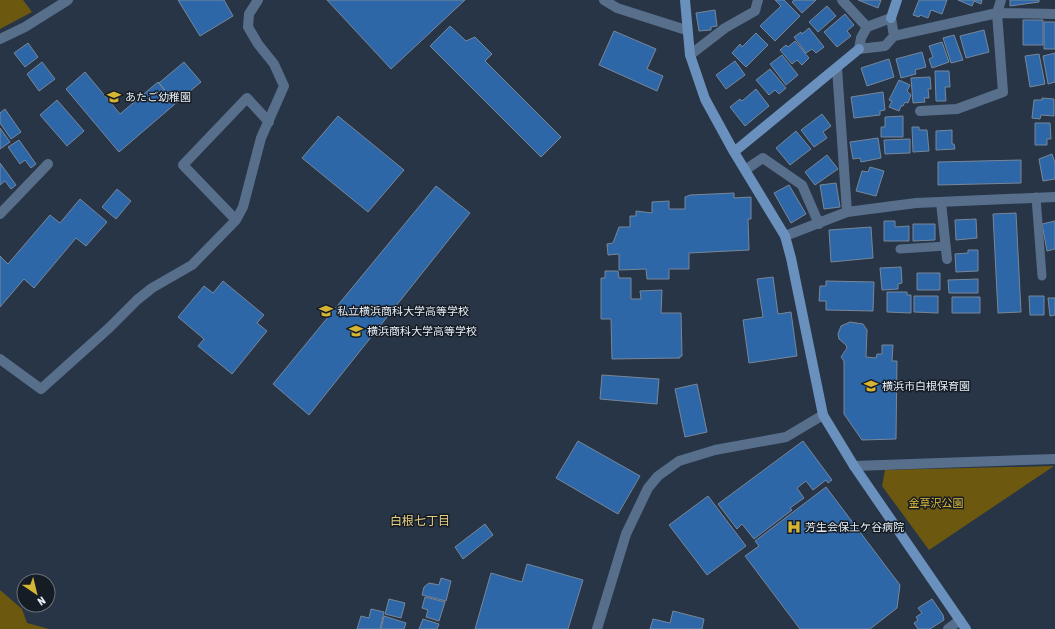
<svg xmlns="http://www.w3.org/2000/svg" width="1055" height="629" font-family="'Asap Condensed','Noto Sans JP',sans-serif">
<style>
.green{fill:#6c590f}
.building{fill:#2e67a7;stroke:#77879a}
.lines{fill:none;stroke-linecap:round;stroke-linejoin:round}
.lane{stroke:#586f8c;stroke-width:9}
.street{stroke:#586f8c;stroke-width:10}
.secondary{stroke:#6a90bd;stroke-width:10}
.labels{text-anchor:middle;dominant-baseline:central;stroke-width:3;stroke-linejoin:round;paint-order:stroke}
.poi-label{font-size:11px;fill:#e5eef8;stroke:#161c24;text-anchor:start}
.park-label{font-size:11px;fill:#e0bd37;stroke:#161c24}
.neighbourhood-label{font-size:12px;fill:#e6cf82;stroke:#161c24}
</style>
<rect width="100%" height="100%" fill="#283546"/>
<path class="green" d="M0,0H23L32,12L0,29Z
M1054,466L929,550L882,486L885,470Z
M0,590L22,609L27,623L49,629H0Z"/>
<path class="building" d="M178,0H224L233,16L200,36Z
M327,0H465L391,69Z
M775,0H784L800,16L775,41L760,26L781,6Z
M794,0H816L802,13L792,2Z
M858,0H881L878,8Z
M919,0H947L942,14L931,10L928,18L920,15L919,17L913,15Z
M958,0H982L981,4L974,1L972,6Z
M1010,0H1039V2L1010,6Z
M827,6L836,16L818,32L809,22Z
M715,10L717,26L711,27V30L699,31L696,13Z
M845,14L854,25L847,31L851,36L837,47L824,32Z
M1023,20H1043V45H1023Z
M1044,22H1055V49H1044Z
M450,26L466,41L475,37L492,54L485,61L561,137L541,157L430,46Z
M809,28L824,47L816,53L812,49L806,53L794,37L801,32L802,34Z
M984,30L989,52L966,58L960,36Z
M614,31L656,49L647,69L663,76L657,91L599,65Z
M756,33L768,45L746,67L732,53L740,44L742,47Z
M954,35L963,60L951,63L943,38Z
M795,41L809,58L802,65L797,60L792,64L780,50L786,45L788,47Z
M942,42L949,62L932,68L929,59L933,57L929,46Z
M28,43L38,57L25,67L14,53Z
M922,52L926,67L915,70L916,74L901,78L896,59Z
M1055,53V82L1048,84L1043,56Z
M1039,54L1045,84L1030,87L1025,56Z
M782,55L798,75L786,85L770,64Z
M889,59L894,77L867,86L861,68Z
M735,61L745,75L726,89L716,75Z
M42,62L55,79L39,91L27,74Z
M184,62L201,82L176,103L159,83Z
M770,69L786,88L779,94L775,90L769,95L756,80Z
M935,71H949L950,87H945L946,101H936Z
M85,72L120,114L158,82L175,104L119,152L66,89Z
M930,77L931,89H928L929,98H924L925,102L913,103L911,78Z
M899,80L910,85L907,91L911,95L908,103L905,102L903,106H901L899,111L889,107L892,101L889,100Z
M756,89L769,106L745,126L730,107L740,99L742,101Z
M883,92L885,110L880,111V115L854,118L851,97Z
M1042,98L1054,99V116L1041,115L1040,119L1032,118L1034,100H1042Z
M57,100L84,131L67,146L40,115Z
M5,109L21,132L11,139L0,123V113Z
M822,114L831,126L823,132L827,138L814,147L801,130Z
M338,116L404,170L368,212L302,158Z
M903,116V137H881V127H885V117Z
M1035,123H1050L1051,139H1047V145H1035Z
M912,127H919V130H927L929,151L913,152Z
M0,128L10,142L0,149Z
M952,130V144H954L955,149L936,150V131Z
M796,131L811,149L790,165L776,148Z
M878,138L881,158L861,162L860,158L853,159L850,142Z
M910,139V153L885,154L884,140Z
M19,140L36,164L31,168L25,160L20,164L8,147Z
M1052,154L1055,163V179L1043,181L1039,159Z
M827,155L838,169L815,185L805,172Z
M1021,160V183L938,185V162Z
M0,163L16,185L11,189L5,181L0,185Z
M870,167L884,171L876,196L856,191L862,171L868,172Z
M836,183L840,207L824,209L820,185Z
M789,185L806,214L791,223L774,193Z
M436,186L470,213L309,415L273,384Z
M117,189L131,201L116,219L102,207Z
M734,193V198L751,197V219H748L749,250L689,253V269H669V279H647L646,269L619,270V254L608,255L607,244L613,243L619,227H630V216H636V211L652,213V202L669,201V209H685V197L690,195Z
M80,199L107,222L86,246L76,238L34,288L24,279L0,307V256L8,264L50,215L60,223Z
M1016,213L1021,312L998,313L993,214Z
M976,219L977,238L956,240L955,220Z
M884,221H895V227L909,226V241H884Z
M1055,221V249L1047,251L1042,224Z
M913,224H935V240L913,241Z
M871,227L873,258L831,262L829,230Z
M968,250H978V271L956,272L955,254L968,253Z
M901,267L902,283L898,284V289L882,290L880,268Z
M605,271H618L619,278H631V299H641L640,291L662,290L661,313H681L682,356H680V358L612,359L611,319H601V278H605Z
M917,273H940V290H917Z
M773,277L778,314L791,312L797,356L749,363L743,320L763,317L757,279Z
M978,279V293H949L948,280Z
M223,281L264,315L257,323L267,331L232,374L198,346L204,339L178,317L204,286L213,293Z
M826,281L874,282L873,311L826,310V301H819L820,286H826Z
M887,292H907V295H911V313L887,312Z
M914,296H938V313L914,312Z
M1029,296H1044V315H1030Z
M952,297H980V313H952Z
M1048,298H1055V315L1050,316Z
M850,322L863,324L867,330L866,357L876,358L877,354H882V345H893L892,361H897L896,439L862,440L844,414V361L841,357L847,348L846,345L839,339L838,334L841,326Z
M602,375L659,379L657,404L600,399Z
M697,384L707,432L685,437L675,389Z
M578,441L640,476L618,514L556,478Z
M803,441L832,480L828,483L826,480L813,490L806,481L797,488L804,498L790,508L792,510L754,539L742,524L737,529L718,504Z
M826,487L900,585L897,608L870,629H800L745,556L759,546L755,541Z
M708,496L746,546L707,575L669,525Z
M485,524L493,535L463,559L455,547Z
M527,564L583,580L568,629H475L491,573L522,582Z
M441,578L451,581L446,601L422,595L424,587L429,583L439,585Z
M425,597L445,602L439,621L426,617L428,610L422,608Z
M389,599L405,603L401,618L385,614Z
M932,599L943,615L944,620L930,629H918L914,623L918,620L916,617L922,613L918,608Z
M371,609L384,612L380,629H357L361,616L369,618Z
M673,611L704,619L702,629H650L653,619L670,623Z
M384,616L406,623L404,629H381Z
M423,619L439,624L437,629H419Z"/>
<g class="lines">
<path class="lane" d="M1036,197L1042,276
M900,249L946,246"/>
<path class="street" d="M604,0L617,8L686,30
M842,0L867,27
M891,18L894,36L885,46L859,49L861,38L867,27Z
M894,36L997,13L1055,14
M0,39L25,27L68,0
M690,55L725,28L755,11L758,0
M837,68L847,212
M920,111L957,109L1003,92L997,13L1001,0
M745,170L763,158L802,185L819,224
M941,202L947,259
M0,214L48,164
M236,220L183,165L247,98L269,122
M785,236L847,212L916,203L1055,197
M0,359L41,389L109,328L137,300L152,288L192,265L236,220L243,207L261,138L284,86L274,64L258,44L248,27L249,14L258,0
M854,466L1055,459
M597,629L626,534L648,488L658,476L679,461L715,450L786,437L823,415
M948,629L960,620"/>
<path class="secondary" d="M685,0L690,55L705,99L734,152L785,236L791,258L823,415L854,466L966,629
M891,18L897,0
M734,152L859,49"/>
</g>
<defs>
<symbol id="school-bare" viewBox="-9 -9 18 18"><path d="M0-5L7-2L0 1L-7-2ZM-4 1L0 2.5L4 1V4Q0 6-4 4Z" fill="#d6b534" stroke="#161c24" stroke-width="2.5" paint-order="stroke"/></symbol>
<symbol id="hospital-bare" viewBox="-9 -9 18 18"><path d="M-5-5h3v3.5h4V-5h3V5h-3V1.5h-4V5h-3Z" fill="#d6b534" stroke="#161c24" stroke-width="2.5" paint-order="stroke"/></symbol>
</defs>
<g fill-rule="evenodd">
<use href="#school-bare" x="104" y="87" width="20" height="20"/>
<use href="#school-bare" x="316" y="301" width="20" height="20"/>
<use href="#school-bare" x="346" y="321" width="20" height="20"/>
<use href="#school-bare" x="861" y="376" width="20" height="20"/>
<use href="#hospital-bare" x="784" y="517" width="20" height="20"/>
</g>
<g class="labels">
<g class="poi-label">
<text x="125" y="97">あたご幼稚園</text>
<text x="337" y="311">私立横浜商科大学高等学校</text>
<text x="367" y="331">横浜商科大学高等学校</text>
<text x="882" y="386">横浜市白根保育園</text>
<text x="805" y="527">芳生会保土ケ谷病院</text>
</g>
<g class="park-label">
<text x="936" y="503">金草沢公園</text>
</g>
<g class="neighbourhood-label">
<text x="420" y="521">白根七丁目</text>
</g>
</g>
<g transform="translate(36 593) rotate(145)"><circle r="19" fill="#161c24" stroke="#697079"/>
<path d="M0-3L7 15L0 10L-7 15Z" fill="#d6b534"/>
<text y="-6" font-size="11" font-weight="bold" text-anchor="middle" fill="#e5eef8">N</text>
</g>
</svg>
